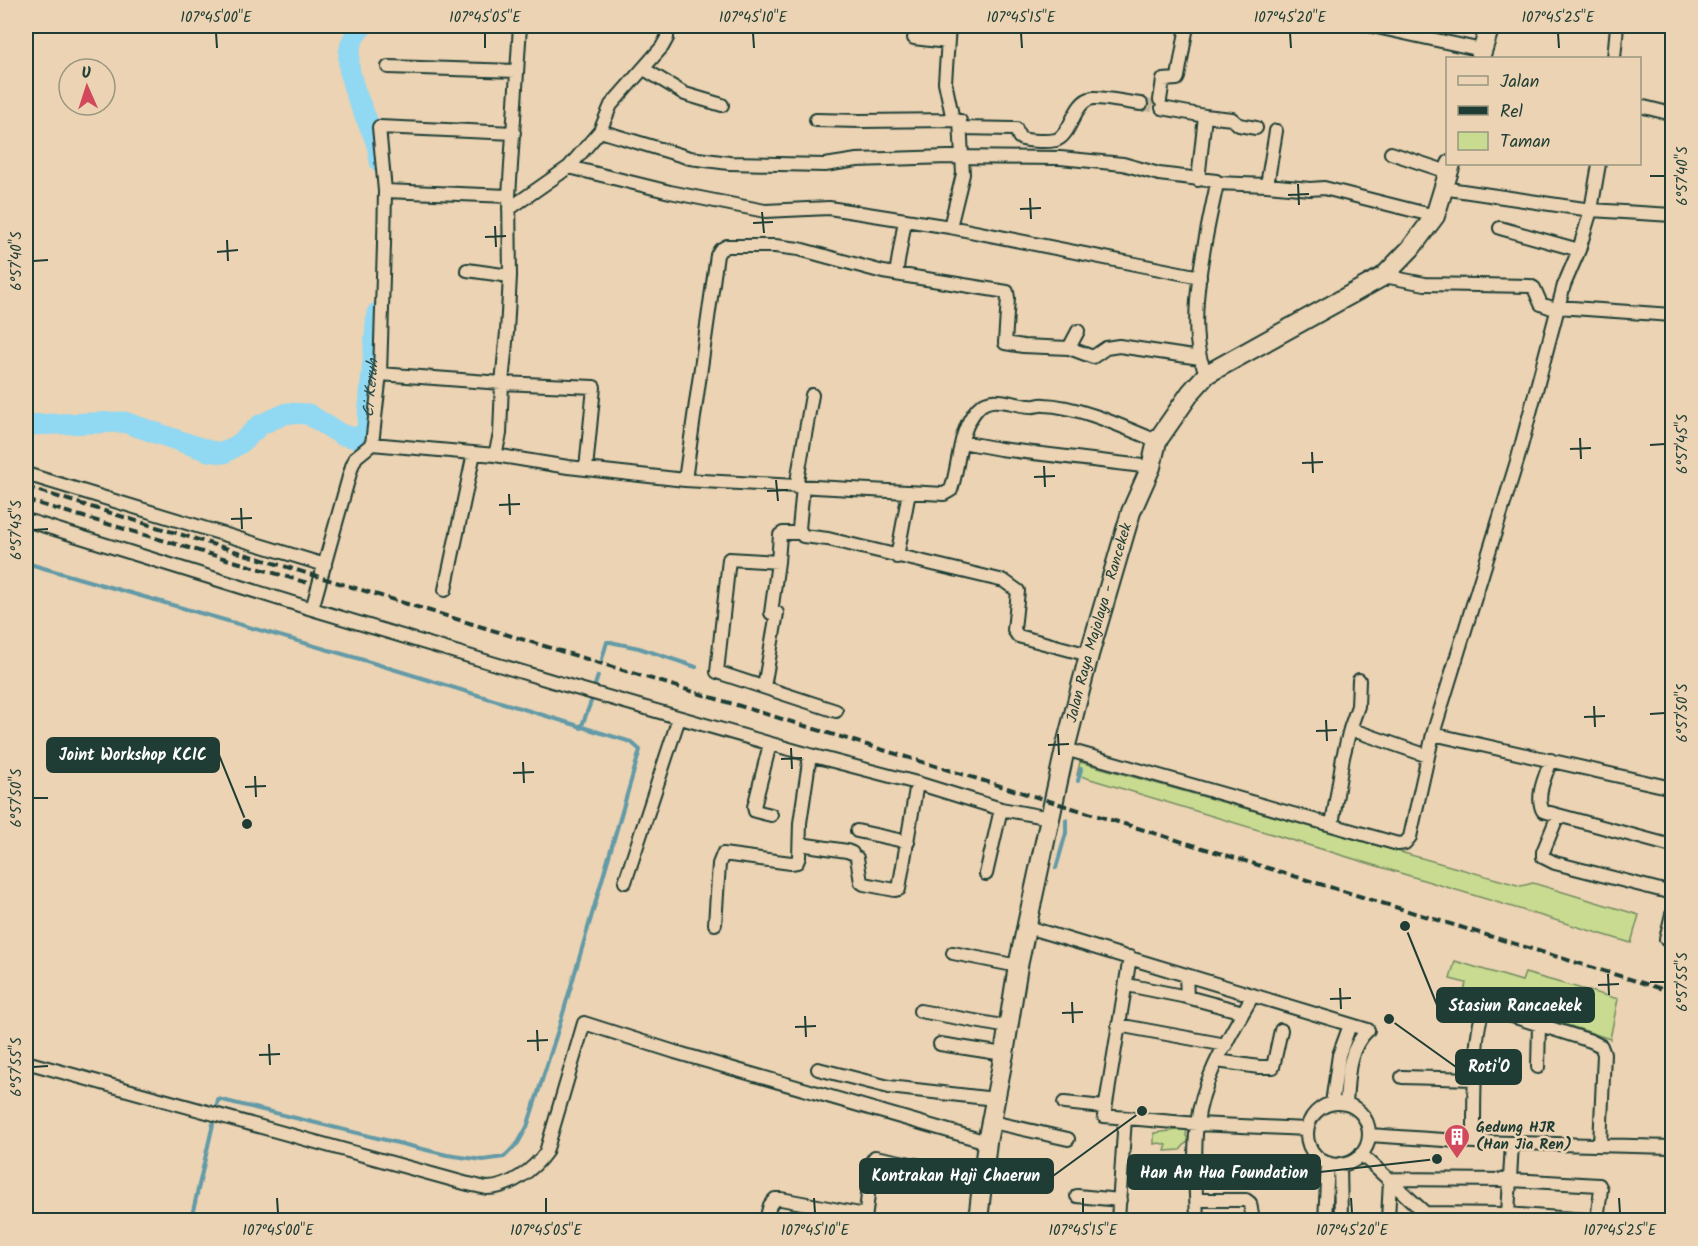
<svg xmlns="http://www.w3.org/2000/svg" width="1698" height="1246" font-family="Kalam,sans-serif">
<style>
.green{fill:#c9db90;stroke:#748c62;stroke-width:1.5}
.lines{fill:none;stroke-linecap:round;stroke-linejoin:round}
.stream{stroke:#639aa7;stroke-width:4}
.river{stroke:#91d8f3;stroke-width:21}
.minor-tunnel{stroke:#c2b59a;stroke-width:12;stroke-dasharray:12 6;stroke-linecap:butt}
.minor-casing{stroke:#1f3d34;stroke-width:16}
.secondary-casing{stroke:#1f3d34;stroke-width:22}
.minor{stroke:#ebd3b3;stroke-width:12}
.secondary{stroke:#ebd3b3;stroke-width:18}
.rail{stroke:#1f3d34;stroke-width:4;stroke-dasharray:9 4.5;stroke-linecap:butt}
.ticks{fill:none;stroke:#1f3d34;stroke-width:2}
.labels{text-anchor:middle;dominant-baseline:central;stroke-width:5;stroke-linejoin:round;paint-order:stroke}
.street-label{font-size:15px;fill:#1f3d34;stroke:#ebd3b3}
.poi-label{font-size:15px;font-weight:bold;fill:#1f3d34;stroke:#ebd3b3;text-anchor:start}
.water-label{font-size:16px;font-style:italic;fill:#2a4c47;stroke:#ebd3b3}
.leader{fill:none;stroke:#1f3d34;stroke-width:2}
.callout-dot{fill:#1f3d34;stroke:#ebd3b3;stroke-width:2}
.callout{fill:#1f3d34;stroke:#1f3d34;stroke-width:2}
.callout-label{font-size:16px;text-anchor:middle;font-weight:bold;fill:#fff}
.neatline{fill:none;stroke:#1f3d34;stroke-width:2}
.ticks-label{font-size:15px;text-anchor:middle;fill:#1f3d34}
</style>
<rect width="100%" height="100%" fill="#ebd3b3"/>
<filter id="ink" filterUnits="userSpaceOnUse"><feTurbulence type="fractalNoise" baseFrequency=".0167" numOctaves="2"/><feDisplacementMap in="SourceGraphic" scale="12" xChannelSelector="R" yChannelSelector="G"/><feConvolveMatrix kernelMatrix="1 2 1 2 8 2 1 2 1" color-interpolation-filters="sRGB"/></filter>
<g filter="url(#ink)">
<path class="green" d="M1080,762L1521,886L1533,883L1639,915L1631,943L1077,775Z
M1455,961L1522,981L1525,973L1618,999L1610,1039L1464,991L1466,983L1450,979Z
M1187,1129L1186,1136L1191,1142L1186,1143L1180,1150L1165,1151L1167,1145L1159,1143L1154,1144V1133Z"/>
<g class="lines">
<path class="stream" d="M26,563L360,659L631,742L640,750L559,1027L527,1127L518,1143L504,1157L483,1160L447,1155L218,1099L217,1105
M602,659L607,642H610L639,648L696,667
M595,685L598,676
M581,728L592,699
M1078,781L1081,769
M1056,868L1066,833V820
M191,1220L213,1124"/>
<g class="river">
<path d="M363,26C330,56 363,107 375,139C378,146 379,155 380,162"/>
<path id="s1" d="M26,425L124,422L209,451L224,453L242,442L260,425L287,413L308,414L342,435L357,438L367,431L377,313"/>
</g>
<path class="minor-tunnel" d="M1141,104L1162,108L1160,100"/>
<defs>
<path id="minor" d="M949,26L945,82L953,120L960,121L963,174L950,227
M1372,26L1482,50
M914,38L947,42
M1614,58L1617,26
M388,67L517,71
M644,69L685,94L722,105
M1160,100L1163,80L1177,79L1178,77L1187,26
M1640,106L1672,114
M1162,108L1205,116
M816,120L860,121L953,120
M961,128L1013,129H1016L1019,137L1022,139C1031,141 1046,142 1056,140C1072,135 1073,101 1093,98C1104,97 1129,103 1141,104
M600,131L690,158L729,163L825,165L857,160L948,157L1060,158L1123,164L1159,174L1216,181L1217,184C1207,230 1188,312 1200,357C1201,363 1205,369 1207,374
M1276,131L1267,185L1310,189L1324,188L1435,216
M1391,153L1448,172
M569,167L670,192L765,211L829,208L950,227L1200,277
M1198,180L1205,116L1232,119L1239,125L1256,128
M1217,183L1267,185
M1442,188L1591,210L1672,215
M385,191L509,196
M509,209L569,167L600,131L611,105L662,47L667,38V26
M1500,228L1579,250
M467,270L510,276
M896,274L905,220
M1384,276L1425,284L1530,286L1534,288L1541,304L1552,308L1558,307L1672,315
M1069,348L1078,331
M380,374L502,383L594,387L586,469
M962,442L1000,449L1151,467
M372,444L380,374L384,244L385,191L379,127L514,133
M495,455L500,434L502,383L507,332L510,276L509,196L520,26
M26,474L325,565
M685,480L717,255L720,250L727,246H775L799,249L883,272L1007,292L1008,298L1005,343L1023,346L1069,348L1093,357L1106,348L1119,346L1200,358
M796,487L812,395
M803,487L799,529L803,536L828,539L1004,581L1018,591L1014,630L1018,636L1089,655
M26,520L312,609L562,684L810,755L917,783L1001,809L1050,818
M800,533H783L780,535L778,562L729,559L717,672L836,711
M897,557L909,492
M445,590L474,453
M312,609L352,466L356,457L372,444L495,455L568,467L685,480L944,494L951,490C960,463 958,430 978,408C992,393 1015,406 1031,406C1035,407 1040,404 1044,405C1079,406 1125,428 1157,441
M1359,680L1358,706L1350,729L1428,756
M764,687L777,613H771L778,562
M1433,734L1672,788
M770,744L754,807L755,811L771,815
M1065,749L1398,844L1405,843L1410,837L1433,734L1518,458L1564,285L1579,250L1591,210L1599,164
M1551,760C1546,775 1535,796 1543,811L1672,846
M1558,815L1543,852V857L1555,863L1672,893
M1332,825L1343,757L1350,729
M857,831L908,842
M800,844L847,851L852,853
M857,858L861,882L864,884L895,890L899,889L917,783
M986,874L1001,809
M625,882L679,718
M1672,914L1666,939L1672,945
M715,924L719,864L723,854L791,863L797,862L799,857L800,823L810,755
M1027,927L1368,1030C1347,1050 1348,1077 1346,1104
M953,953L1018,966
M1130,957L1104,1116L1197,1124L1307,1129
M1186,975L1187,997L1243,1012
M1127,985L1187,997
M920,1011L1008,1027
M1118,1025L1226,1045
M940,1044L1004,1054
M1217,1061L1259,1067H1273L1281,1030
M26,1062L468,1184C474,1185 481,1187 487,1188C510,1188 534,1169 546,1152L584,1023L675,1052L987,1142
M1538,1067L1539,1025
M818,1069L889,1087L995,1099
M1402,1077L1475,1079
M1064,1103L1104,1107
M1332,1103L1339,1055L1350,1025
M1307 1134a31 31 0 1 1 62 0a31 31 0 1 1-62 0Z
M992,1122L1068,1139
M1369,1135L1474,1142L1672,1147
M1474,1142C1474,1120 1473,1022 1485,1010H1493L1591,1041L1601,1046L1604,1054L1600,1145
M1361,1154L1425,1213L1508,1214L1587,1220
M1340,1164L1341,1220
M1077,1196L1120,1200
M1197,1200H1246L1250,1203L1253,1220
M1508,1214L1512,1143
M766,1220L770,1205L775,1199H781L865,1215
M865,1220L872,1161L875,1157L982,1178L1038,1184
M1118,1220L1125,1118
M1197,1220C1196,1189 1193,1155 1197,1124C1202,1078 1231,1034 1253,995
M1325,1220L1328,1163
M1388,1220L1390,1179L1511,1180L1599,1185L1601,1189L1597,1220
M1672,1220V1208"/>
<g id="secondary">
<path d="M1480,58L1490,26"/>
<path id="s2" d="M978,1220L987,1142L1004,1054L1018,966L1065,749L1089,655L1131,512L1151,467L1157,441L1191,392L1207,374L1384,276L1411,248L1435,216L1451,164"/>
</g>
</defs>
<use href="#minor" class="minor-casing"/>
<use href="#secondary" class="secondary-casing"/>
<use href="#minor" class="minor"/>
<use href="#secondary" class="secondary"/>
<path class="rail" d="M26,487L1672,992
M26,500L308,583"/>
</g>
</g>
<path class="ticks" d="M216,33L217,48M485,33V48M753,33L754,48M1021,33L1022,48M1290,33L1291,48M1558,33L1559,48M1650,176H1665M1298,184L1299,205M1288,195L1309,194M1030,198L1031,219M1020,209L1041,208M762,212L764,233M753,223L773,222M495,226L496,247M485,237L506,236M227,240L228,261M217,252L238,250M33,261L48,260M1580,438L1581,459M1650,445L1665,444M1570,449L1591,448M1312,452L1313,473M1302,463L1323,462M1044,466L1045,487M1034,477L1055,476M776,480L778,501M767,491L788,490M509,494L510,515M499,505L520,504M241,508L242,529M231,519L252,518M33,530L48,529M1594,706L1595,727M1650,714L1665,713M1584,717L1605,716M1326,720L1327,741M1316,731L1337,730M1058,734L1059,755M1048,745L1069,744M791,748L792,769M781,759L802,758M523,762L524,783M513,773L534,772M255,776L256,797M245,787L266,786M33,798H48M1608,974L1609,995M1650,982H1665M1598,985L1619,984M1340,988L1341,1009M1330,999L1351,998M1072,1002L1073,1023M1062,1013L1083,1012M805,1016L806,1037M795,1027L816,1026M537,1030L538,1051M527,1041L548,1040M269,1044L270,1065M259,1055L280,1054M33,1067L48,1066M277,1198L278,1213M546,1198V1213M814,1198L815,1213M1083,1198V1213M1351,1198L1352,1213M1619,1198L1620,1213"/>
<defs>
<symbol id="building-pin" viewBox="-11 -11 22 30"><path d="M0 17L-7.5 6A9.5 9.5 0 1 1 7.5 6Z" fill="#d1495b" stroke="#ebd3b3"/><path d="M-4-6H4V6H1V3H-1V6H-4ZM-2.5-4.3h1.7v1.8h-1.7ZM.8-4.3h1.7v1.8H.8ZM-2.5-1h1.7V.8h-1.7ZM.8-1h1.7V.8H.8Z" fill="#fff"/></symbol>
</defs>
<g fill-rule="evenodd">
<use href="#building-pin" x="1442" y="1122" width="30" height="40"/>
</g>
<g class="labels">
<g class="street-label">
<text stroke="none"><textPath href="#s2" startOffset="610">Jalan Raya Majalaya - Rancekek</textPath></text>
</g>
<g class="poi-label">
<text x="1476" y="1128">Gedung HJR<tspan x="1476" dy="17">(Han Jia Ren)</tspan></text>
</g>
<g class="water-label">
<text stroke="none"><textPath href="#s1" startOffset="410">Ci Keruh</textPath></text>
</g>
</g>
<path class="leader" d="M247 824L219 755M1405 926L1437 1005M1389 1019L1456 1067M1437 1159L1320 1172M1142 1111L1053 1176"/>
<g class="callout-dot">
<circle cx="247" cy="824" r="6"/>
<circle cx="1405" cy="926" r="6"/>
<circle cx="1389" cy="1019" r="6"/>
<circle cx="1437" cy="1159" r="6"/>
<circle cx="1142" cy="1111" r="6"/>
</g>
<g class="callout">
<rect x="47" y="738" width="172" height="34" rx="6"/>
<rect x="1437" y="988" width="157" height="34" rx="6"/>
<rect x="1456" y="1050" width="65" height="34" rx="6"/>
<rect x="1128" y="1155" width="192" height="34" rx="6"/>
<rect x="860" y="1159" width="193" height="34" rx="6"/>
</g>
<g class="callout-label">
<text x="133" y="760">Joint Workshop KCIC</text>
<text x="1515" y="1011">Stasiun Rancaekek</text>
<text x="1489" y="1072">Roti'O</text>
<text x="1224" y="1178">Han An Hua Foundation</text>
<text x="956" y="1181">Kontrakan Haji Chaerun</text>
</g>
<rect width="1698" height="1246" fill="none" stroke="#ebd3b3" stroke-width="66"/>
<rect x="1446" y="57" width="195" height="108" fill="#ebd3b3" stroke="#999780" stroke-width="1.5"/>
<rect x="1458" y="76" width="30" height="9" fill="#ebd3b3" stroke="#999780" stroke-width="1.5"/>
<text x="1500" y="87" font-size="18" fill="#1f3d34">Jalan</text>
<rect x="1458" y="106" width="30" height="9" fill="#1f3d34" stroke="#999780" stroke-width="1.5"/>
<text x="1500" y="117" font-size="18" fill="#1f3d34">Rel</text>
<rect x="1458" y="132" width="30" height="18" fill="#c9db90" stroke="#999780" stroke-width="1.5"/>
<text x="1500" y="147" font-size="18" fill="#1f3d34">Taman</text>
<g transform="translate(87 87) rotate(357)"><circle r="28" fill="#ebd3b3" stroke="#999780" stroke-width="1.5"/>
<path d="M0-4.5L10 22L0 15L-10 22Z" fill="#d1495b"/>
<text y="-9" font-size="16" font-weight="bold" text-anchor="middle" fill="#1f3d34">U</text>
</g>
<rect x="33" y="33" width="1632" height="1180" class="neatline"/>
<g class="ticks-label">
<text x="216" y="22">107°45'00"E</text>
<text x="485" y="22">107°45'05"E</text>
<text x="753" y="22">107°45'10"E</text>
<text x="1021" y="22">107°45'15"E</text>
<text x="1290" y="22">107°45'20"E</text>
<text x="1558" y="22">107°45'25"E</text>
<text transform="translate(1682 176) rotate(-90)" y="5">6°57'40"S</text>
<text transform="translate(16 261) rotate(-90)" y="5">6°57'40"S</text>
<text transform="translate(1682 444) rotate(-90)" y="5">6°57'45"S</text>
<text transform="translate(16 530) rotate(-90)" y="5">6°57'45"S</text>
<text transform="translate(1682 713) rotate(-90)" y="5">6°57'50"S</text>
<text transform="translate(16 798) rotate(-90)" y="5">6°57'50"S</text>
<text transform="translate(1682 982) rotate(-90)" y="5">6°57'55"S</text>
<text transform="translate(16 1067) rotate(-90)" y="5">6°57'55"S</text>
<text x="278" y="1235">107°45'00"E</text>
<text x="546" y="1235">107°45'05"E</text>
<text x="815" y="1235">107°45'10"E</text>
<text x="1083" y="1235">107°45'15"E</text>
<text x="1352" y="1235">107°45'20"E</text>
<text x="1620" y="1235">107°45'25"E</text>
</g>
</svg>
